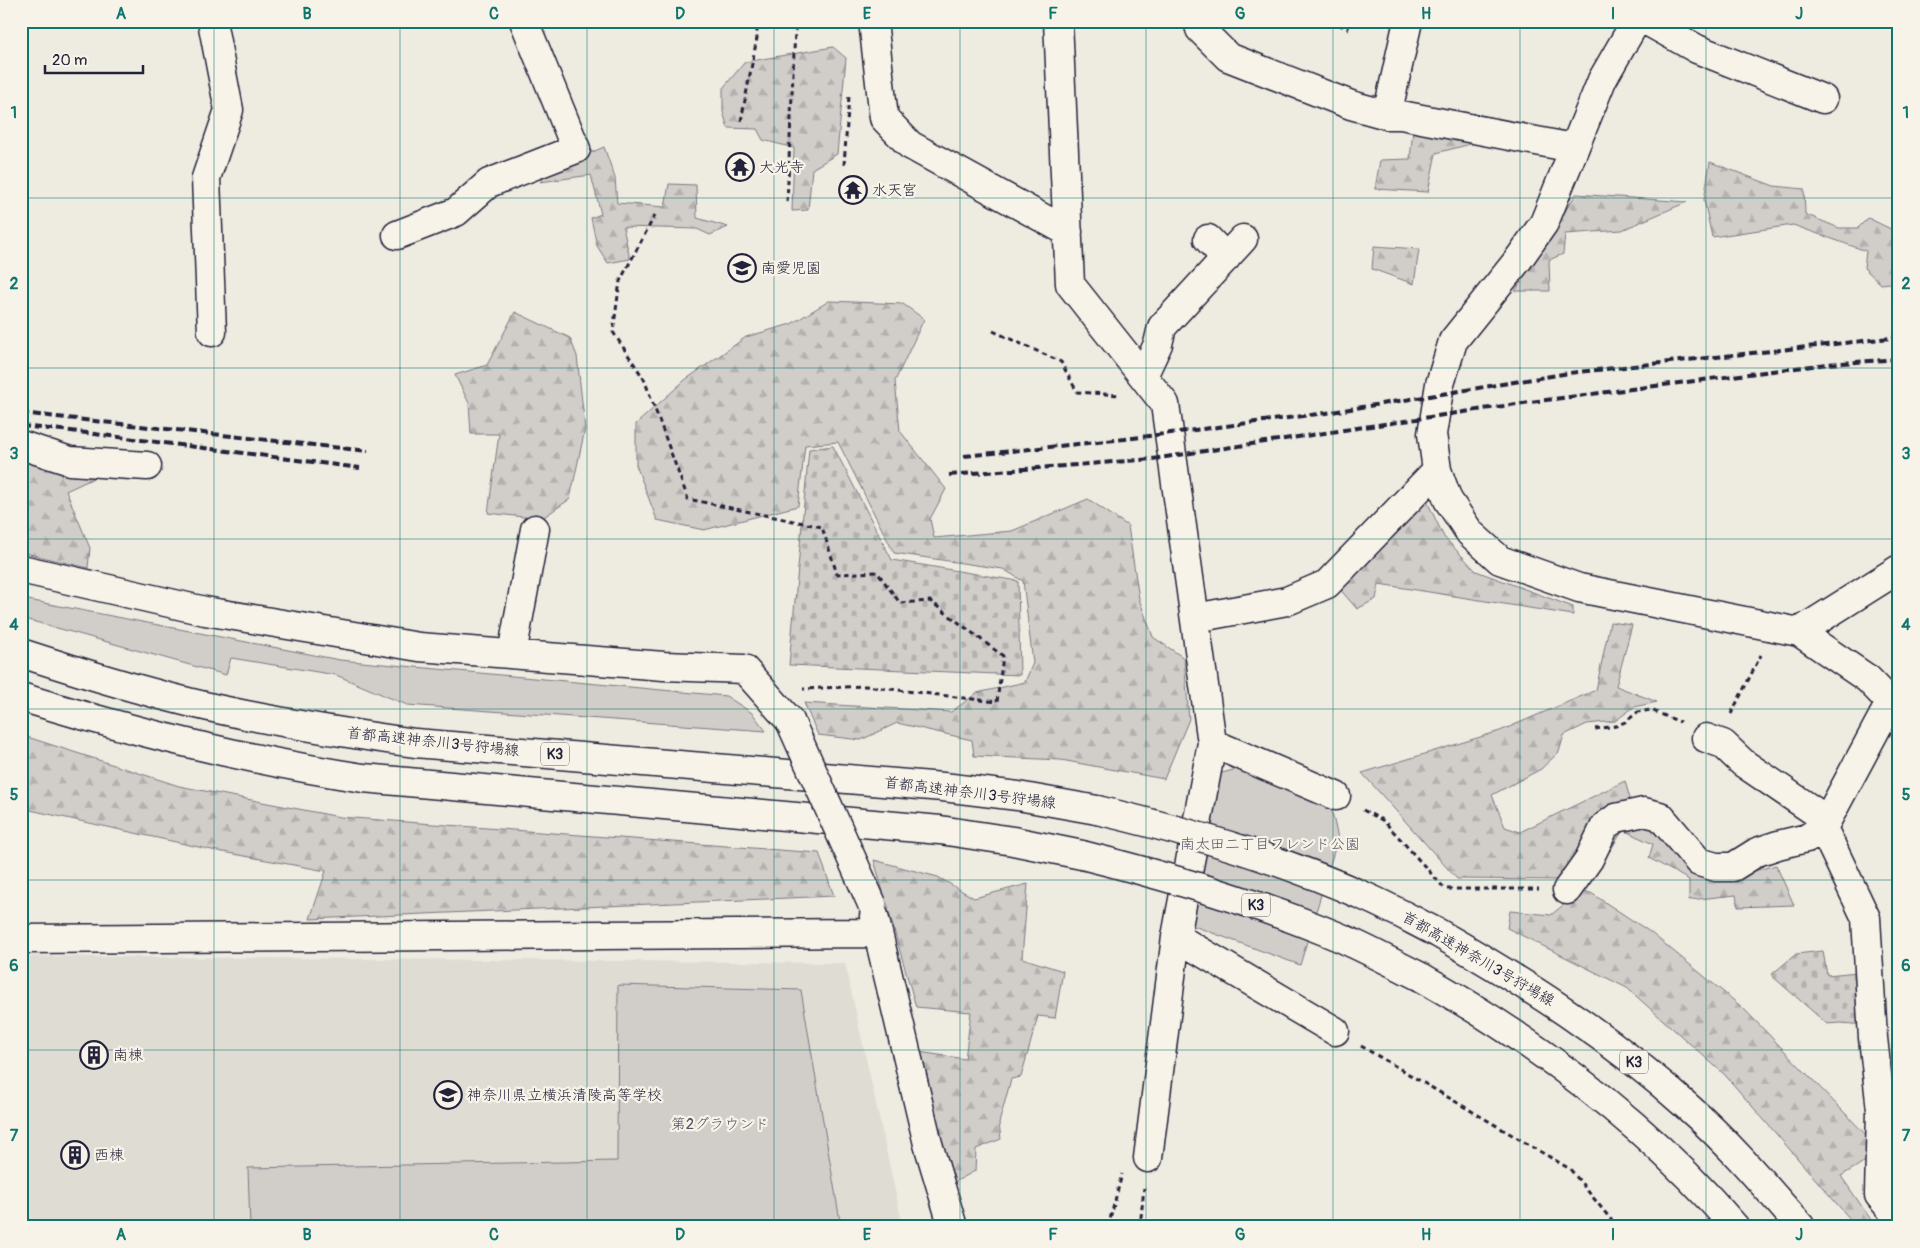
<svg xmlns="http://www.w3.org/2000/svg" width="1920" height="1248" font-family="Pangolin,'Klee One',sans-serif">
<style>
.built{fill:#dfdcd4}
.green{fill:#d1cdc9;stroke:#7a7882}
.forest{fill:url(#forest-firs);stroke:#7a7882}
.cemetery{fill:url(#cemetery-stones);stroke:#7a7882}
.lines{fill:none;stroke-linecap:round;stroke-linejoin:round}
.minor-casing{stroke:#22223b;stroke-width:31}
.highway-casing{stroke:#22223b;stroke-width:31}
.path{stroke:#22223b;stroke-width:3;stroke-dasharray:5 4;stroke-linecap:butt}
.minor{stroke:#f7f3e8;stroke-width:28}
.highway{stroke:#f7f3e8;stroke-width:28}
.rail{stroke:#22223b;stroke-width:4;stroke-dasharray:8 4;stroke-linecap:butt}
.minor-bridge-casing{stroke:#22223b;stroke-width:31;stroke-linecap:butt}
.highway-bridge-casing{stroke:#22223b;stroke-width:31;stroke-linecap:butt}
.minor-bridge{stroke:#f7f3e8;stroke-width:28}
.highway-bridge{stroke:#f7f3e8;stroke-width:28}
.grid{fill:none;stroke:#0f766e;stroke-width:1;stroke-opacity:0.55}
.labels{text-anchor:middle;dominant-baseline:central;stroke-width:4.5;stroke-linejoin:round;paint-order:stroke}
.shield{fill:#f7f3e8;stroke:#62616f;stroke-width:1}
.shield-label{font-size:14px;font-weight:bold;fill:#22223b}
.poi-label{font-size:15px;fill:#22223b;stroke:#f7f3e8;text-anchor:start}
.street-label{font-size:15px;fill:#22223b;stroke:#f7f3e8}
.park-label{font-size:15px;fill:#575566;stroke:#f7f3e8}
.neatline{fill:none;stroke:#0f766e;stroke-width:2}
.grid-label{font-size:16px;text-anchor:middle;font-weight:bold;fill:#0f766e}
</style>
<defs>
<pattern id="forest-firs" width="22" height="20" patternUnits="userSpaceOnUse" patternTransform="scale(1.25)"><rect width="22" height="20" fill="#d1cdc9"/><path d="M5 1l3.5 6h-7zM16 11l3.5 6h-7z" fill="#b3b0ae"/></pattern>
<pattern id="cemetery-stones" width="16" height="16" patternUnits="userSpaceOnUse" patternTransform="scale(1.25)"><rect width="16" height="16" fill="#d1cdc9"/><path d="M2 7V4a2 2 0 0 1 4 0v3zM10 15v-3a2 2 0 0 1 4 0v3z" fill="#b3b0ae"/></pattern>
</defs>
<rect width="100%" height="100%" fill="#eeebe1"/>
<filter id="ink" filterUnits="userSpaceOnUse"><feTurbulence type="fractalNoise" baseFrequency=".02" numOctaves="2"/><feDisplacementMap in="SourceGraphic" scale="10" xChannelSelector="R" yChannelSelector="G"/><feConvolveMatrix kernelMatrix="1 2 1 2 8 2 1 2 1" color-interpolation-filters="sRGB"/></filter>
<g filter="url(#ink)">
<path class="built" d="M21,956L845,963L903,1227H21Z"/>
<path class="green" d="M23,599L340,660L726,696L752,713L766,731L407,705L336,675L231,658L226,675L21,618Z
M1256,764L1329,799L1338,838L1300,965L1191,925L1218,774Z
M618,985L801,990L841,1227H250L248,1168L617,1161Z"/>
<path class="forest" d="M833,47L846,58L837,154L812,169L808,210L792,211L794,148L763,140L757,129L728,128L723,112V88L745,62Z
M1413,130L1486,140L1436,153L1428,192L1375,189L1380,160L1410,159Z
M604,147L615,178L617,203L665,207L669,184L696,185L697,218L728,227L710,235L697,229L623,227L630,259L608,263L597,246L591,218L601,214L591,175L540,182L553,169Z
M1710,162L1774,186L1804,189L1805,214L1839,228H1858L1868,218L1899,233V282L1881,284L1864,268L1866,251L1793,225L1712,237L1704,200Z
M1576,194L1687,202L1622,230L1565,234L1563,254L1549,260L1550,291H1515Z
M1374,246L1419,249L1414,284L1372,269Z
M829,301L903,304L924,319L895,381L900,431L946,489L930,519L934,538L1012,531L1088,499L1128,526L1139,599L1153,637L1184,658L1189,719L1164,779L1061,760L974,756L972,740L897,723L861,740L818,735L804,703L951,712L977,693L1025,682L1033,663L1023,581L1003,569L894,553L838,442L805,445L798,506L704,530L657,520L636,465V424L685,380L746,337L791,324Z
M515,312L570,338L577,356L585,429L570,499L541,519L488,513L499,434H471L469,403L455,375L487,365Z
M21,460L66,473L98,476L66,491L90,548L88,568L21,552Z
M1424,495L1444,537L1476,571L1573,607V615L1379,584L1376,599L1357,609L1338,587Z
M1610,622L1632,625L1616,686L1657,702L1634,707L1615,721L1587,724L1564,735L1559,752L1541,769L1492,795L1505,827L1520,832L1625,781L1635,817L1662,835L1735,876L1776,865L1794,905L1738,907L1736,895L1689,900V880L1649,858L1653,844L1623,830L1610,851L1595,836L1560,880L1457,879L1362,773L1500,731L1596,690Z
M21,735L179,786L340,817L819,853L834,896L310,919L326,871L212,850L21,808Z
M874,860L938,877L974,898L1028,884L1022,958L1063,971L1055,1018L1038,1016L1021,1077L1011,1079L999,1123L1001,1139L976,1149L975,1171L953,1183L932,1117L919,1052L965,1059L971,1012L916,1007Z
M1579,892L1591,893L1650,932L1743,1008L1871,1140L1872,1157L1841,1176L1876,1227H1857L1725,1075L1627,988L1507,928L1510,911L1551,915Z"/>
<path class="cemetery" d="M833,446L892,560L1018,581L1020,675L789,665L809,449Z
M1823,951L1827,975L1858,972L1864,1025L1841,1023L1827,1024L1771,975L1796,954Z"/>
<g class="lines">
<defs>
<path id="minor" d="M873,21L884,118L910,145L1068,232
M1058,21L1070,284L1165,404L1212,743L1176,937L1148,1158
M1198,21L1200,29L1228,57L1351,105L1387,115H1401L1573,148
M1636,21L1602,80L1544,223L1518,260L1453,341L1440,384L1432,434L1437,470L1448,500L1470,533L1500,560L1579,588L1799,632L1868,679L1899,711
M1647,21L1697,49L1823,99
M1387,115L1408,21
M397,235L456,212L489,183L576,149L524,21
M1208,239L1226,258
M212,332L206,178L229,110L212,21
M1143,376L1158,344L1162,327L1243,239
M21,445L70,461L147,466
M21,569L205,611L419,647L664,666L744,669L790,721
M1195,618L1287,601L1327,584L1437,470
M1799,632L1899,569
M512,654L535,529
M1890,703L1823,828L1866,918L1873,1038L1881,1110L1879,1195L1899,1219
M1706,738L1723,744L1743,763L1827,820
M1212,743L1336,796
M1567,890L1589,859L1605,826L1616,818L1644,812L1660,816L1699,862L1716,867H1733L1757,852L1778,845L1807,838L1823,828
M874,916L928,1144L953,1227
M1176,937L1335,1031
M21,939L878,933"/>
<path id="highway" d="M21,653C95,677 170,700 246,715C302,726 358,735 415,743L943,787L1018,796L1097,810
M21,697C134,732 247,760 363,778L940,830L1013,841L1082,855
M1438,933C1527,984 1613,1039 1689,1108C1730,1144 1765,1186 1801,1227
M1421,977C1538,1043 1647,1124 1735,1227"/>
</defs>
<use href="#minor" class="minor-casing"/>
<use href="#highway" class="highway-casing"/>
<path class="path" d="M786,21L795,30L787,203
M1330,21L1349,29
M741,121L757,38V21
M844,165L849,96
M655,215L620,281L613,332L644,379L688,499L822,527L837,574L877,572L900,603L930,601L1003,656L997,702L865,686L803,689
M993,331L1061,362L1077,392L1119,395
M1731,714L1761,655
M1595,729L1616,726L1625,722L1638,712L1651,710L1680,722
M1363,810L1384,821L1445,889H1539
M1361,1046L1570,1169L1617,1227
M1108,1227L1122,1174
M1140,1227L1144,1188"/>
<use href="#minor" class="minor"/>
<use href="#highway" class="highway"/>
<path class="rail" d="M21,413L368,451
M21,426L71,431L360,468
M964,456L1125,439L1326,413L1569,373L1899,337
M949,475L1152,459L1530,402L1827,364L1899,359"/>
<defs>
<path id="minor-bridge" d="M790,721L872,904"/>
<path id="highway-bridge" d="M1097,810C1187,831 1275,857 1359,894C1386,905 1412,920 1438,933
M1082,855C1170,877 1256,902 1339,937C1367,949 1394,964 1421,977"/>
</defs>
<use href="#minor-bridge" class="minor-bridge-casing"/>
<use href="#highway-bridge" class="highway-bridge-casing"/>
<use href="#minor-bridge" class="minor-bridge"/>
<use href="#highway-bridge" class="highway-bridge"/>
</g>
</g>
<path class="grid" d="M214,21V1227M400,21V1227M587,21V1227M774,21V1227M960,21V1227M1146,21V1227M1333,21V1227M1520,21V1227M1706,21V1227M21,198H1899M21,368H1899M21,539H1899M21,709H1899M21,880H1899M21,1050H1899"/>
<defs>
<symbol id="temple-ring" viewBox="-11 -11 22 22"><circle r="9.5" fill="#f7f3e8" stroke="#22223b" stroke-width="1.5"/><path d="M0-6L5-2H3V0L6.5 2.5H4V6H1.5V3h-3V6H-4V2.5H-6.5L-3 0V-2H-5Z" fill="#22223b"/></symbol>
<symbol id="school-ring" viewBox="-11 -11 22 22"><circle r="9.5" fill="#f7f3e8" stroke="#22223b" stroke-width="1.5"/><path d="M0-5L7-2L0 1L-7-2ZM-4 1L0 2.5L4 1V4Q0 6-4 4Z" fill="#22223b"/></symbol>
<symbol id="building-ring" viewBox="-11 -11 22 22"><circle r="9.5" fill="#f7f3e8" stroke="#22223b" stroke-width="1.5"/><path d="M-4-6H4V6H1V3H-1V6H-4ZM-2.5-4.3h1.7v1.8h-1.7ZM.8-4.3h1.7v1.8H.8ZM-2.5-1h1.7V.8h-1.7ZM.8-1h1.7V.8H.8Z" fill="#22223b"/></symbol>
</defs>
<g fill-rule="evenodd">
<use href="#temple-ring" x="724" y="151" width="32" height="32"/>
<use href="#temple-ring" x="837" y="174" width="32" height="32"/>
<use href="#school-ring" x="726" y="252" width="32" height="32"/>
<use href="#building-ring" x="78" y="1039" width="32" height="32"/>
<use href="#school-ring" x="432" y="1079" width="32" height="32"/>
<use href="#building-ring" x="59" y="1139" width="32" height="32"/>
</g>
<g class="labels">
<g class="shield">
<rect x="541" y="742.5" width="28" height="23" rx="4"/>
<rect x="1242" y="893.5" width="28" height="23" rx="4"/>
<rect x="1620" y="1050.5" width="28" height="23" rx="4"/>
</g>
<g class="shield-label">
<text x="555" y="754">K3</text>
<text x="1256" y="905">K3</text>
<text x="1634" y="1062">K3</text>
</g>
<g class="poi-label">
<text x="759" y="167">大光寺</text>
<text x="872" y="190">水天宮</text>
<text x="761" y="268">南愛児園</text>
<text x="113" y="1055">南棟</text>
<text x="467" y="1095">神奈川県立横浜清陵高等学校</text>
<text x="94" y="1155">西棟</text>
</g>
<g class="street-label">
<text transform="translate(433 742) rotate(6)">首都高速神奈川3号狩場線</text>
<text transform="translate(970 793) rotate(7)">首都高速神奈川3号狩場線</text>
<text transform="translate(1478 959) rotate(30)">首都高速神奈川3号狩場線</text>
</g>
<g class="park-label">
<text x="1270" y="844">南太田二丁目フレンド公園</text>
<text x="720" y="1124">第2グラウンド</text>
</g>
</g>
<rect width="1920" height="1248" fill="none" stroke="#f7f3e8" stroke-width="55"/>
<path d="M45 65v8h98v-8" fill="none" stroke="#22223b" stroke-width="2.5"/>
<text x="52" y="65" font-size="15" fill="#22223b" stroke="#f7f3e8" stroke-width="4" paint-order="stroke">20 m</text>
<rect x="28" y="28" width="1864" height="1192" class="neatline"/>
<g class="grid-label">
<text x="121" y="19">A</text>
<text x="307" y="19">B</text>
<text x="494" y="19">C</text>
<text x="680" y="19">D</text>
<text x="867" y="19">E</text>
<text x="1053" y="19">F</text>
<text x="1240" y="19">G</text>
<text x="1426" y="19">H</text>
<text x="1613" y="19">I</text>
<text x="1799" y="19">J</text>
<text x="14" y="118">1</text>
<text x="1906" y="118">1</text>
<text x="14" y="289">2</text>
<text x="1906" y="289">2</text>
<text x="14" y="459">3</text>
<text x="1906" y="459">3</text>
<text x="14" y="630">4</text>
<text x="1906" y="630">4</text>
<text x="14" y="800">5</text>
<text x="1906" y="800">5</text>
<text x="14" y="971">6</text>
<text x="1906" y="971">6</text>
<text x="14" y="1141">7</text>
<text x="1906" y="1141">7</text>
<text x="121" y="1240">A</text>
<text x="307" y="1240">B</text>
<text x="494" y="1240">C</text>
<text x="680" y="1240">D</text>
<text x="867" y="1240">E</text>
<text x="1053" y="1240">F</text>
<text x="1240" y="1240">G</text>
<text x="1426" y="1240">H</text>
<text x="1613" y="1240">I</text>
<text x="1799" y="1240">J</text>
</g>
</svg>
